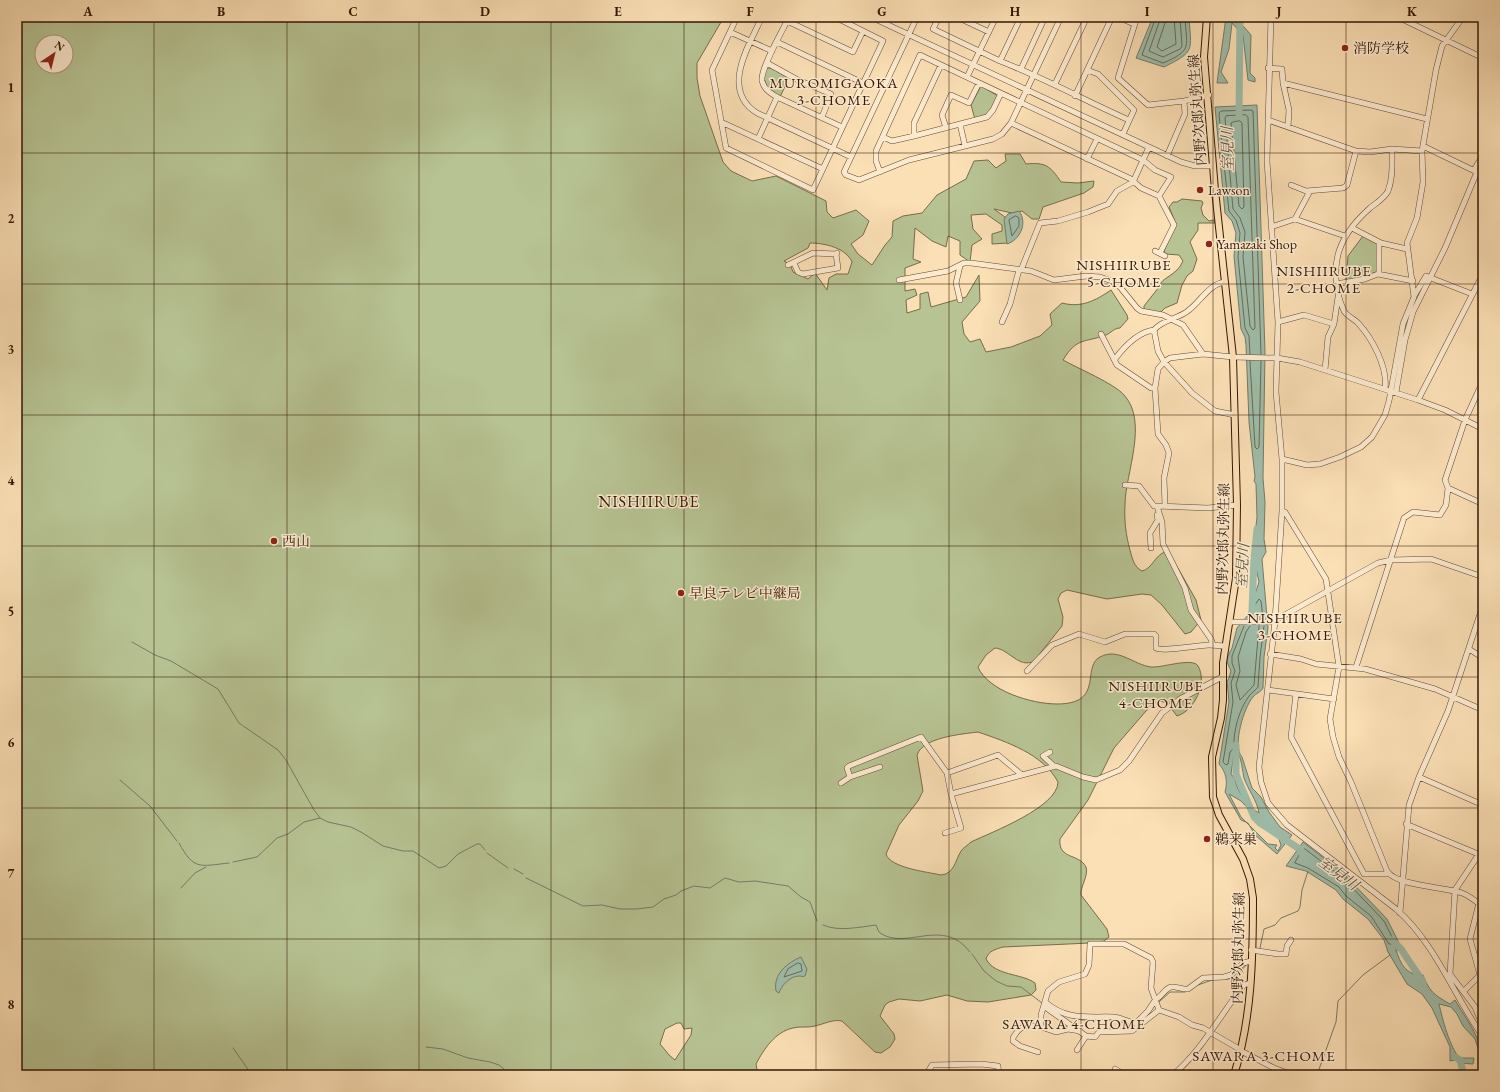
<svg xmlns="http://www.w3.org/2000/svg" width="1500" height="1092" font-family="'EB Garamond','Noto Serif JP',serif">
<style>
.green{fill:#b7c393;stroke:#766d4b;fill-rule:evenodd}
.water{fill:#9fbdaa;stroke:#757b67;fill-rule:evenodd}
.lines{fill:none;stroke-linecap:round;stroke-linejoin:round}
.shore{stroke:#6a6a56;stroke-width:1}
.stream{stroke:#757b67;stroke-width:1}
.river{stroke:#9fbdaa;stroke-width:7}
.minor-casing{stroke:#664930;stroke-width:6}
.major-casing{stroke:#351703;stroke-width:8}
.minor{stroke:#fceacf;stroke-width:5}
.major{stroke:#fbdfb5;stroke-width:6}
.grid{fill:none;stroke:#351703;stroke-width:1;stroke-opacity:0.55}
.poi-dot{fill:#8f2418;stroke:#fceacf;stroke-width:1.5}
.labels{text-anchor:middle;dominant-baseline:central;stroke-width:3;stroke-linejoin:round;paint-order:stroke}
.poi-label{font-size:14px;fill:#351703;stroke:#fceacf;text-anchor:start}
.street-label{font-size:14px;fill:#351703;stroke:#fceacf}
.neighbourhood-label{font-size:15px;letter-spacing:1px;fill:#351703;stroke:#fceacf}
.water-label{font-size:15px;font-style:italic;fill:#5a513d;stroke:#fceacf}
.quarter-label{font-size:16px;letter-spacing:1px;fill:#351703;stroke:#fceacf}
.neatline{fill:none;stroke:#351703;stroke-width:1.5}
.grid-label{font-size:13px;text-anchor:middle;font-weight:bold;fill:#351703}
</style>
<rect width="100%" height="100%" fill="#fbdfb5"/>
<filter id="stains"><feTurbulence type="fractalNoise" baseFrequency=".005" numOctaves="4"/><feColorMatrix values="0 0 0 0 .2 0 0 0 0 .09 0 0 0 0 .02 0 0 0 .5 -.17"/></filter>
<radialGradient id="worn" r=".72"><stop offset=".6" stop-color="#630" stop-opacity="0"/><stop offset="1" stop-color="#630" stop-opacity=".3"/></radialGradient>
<path class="green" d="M17,17H724L697,63V78L700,96L723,162L731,171L752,181L776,176L826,201L827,212L833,218L856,210L869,221L863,235L851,244L858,254L872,265L885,245L892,237L893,221L903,216L922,213L937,195L966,179L974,161L988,160L996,168L1006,161L1005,154H1020L1026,164C1046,162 1050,166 1061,182L1078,183L1094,181L1093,187L1084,193L1043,207L1039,219H1032L1022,211L1012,213L994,209L1009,220L1008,243L992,244V234L1002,231V225L986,214L971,215L973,229L982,239L972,245L970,262L960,255V241L948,236L946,247L932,241L915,228L913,259L921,262L905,268V291L915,289L917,295L906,300L907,313L920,309V294L928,292L931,307L966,297L979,275L980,301L962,322L964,334L970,342L980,339L986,352L1011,347L1040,336L1052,325L1050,314L1062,303C1081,308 1095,301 1111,290L1127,315L1128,319L1120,328C1114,328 1111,333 1106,335C1084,343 1077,337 1063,360C1077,368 1115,384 1124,395C1149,422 1125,474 1125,505C1124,520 1126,536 1130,550C1132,558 1134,567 1142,571C1152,569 1155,555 1165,552L1170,554L1196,600L1201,620L1191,632L1185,634L1162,605L1151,595L1142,594L1107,599L1067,590L1061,593L1058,599L1063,617L1062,626L1034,661C1019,669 1009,649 995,648L986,655L978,667C988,691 1032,704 1057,704C1105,704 1081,667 1100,657C1118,647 1134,665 1151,667C1162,668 1193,657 1198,666C1208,683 1194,711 1177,716L1168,704L1161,701L1155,703L1146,711L1114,748L1088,800L1060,839C1058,860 1079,853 1086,867C1089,875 1080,887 1081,895L1107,929L1109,937L1104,941L1090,943L1003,947C996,949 988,951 986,959C995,976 1021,973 1035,983L1036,990L1031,995L988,1002L967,1001L947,995L920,1001L899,999L889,1002L885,1005L880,1016L894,1034L895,1039L890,1047L881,1053L875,1052L842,1021C833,1019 824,1024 815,1026C808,1028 800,1026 793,1028C775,1032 764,1049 756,1064L758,1075H17ZM42,42H66V66H42ZM810,243C825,243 846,248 852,262L848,274H836L829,278L827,290L815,273L808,279L793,272L790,264L784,261L808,248ZM978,732C1007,742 1043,754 1058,782C1058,807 992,832 971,842C968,845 963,848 961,851C955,861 954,874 941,875C928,872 890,868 886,854L899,825L918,801L923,791L917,755C923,737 963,734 978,732ZM677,1023H681L684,1029L692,1028L691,1035L675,1060L670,1056L660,1044L665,1029Z
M767,68H771L789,78L780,97C768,91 760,81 767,68Z
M981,86L998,96C991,110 990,115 975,119L971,105Z
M1182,199L1202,201L1203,203L1201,208L1203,215L1209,221L1214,220L1215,223H1198V230L1190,242L1197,259L1193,271L1187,276L1182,285L1177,303L1165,308L1160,313L1144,310V306L1159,287C1161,277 1177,276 1183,261L1179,255L1166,254L1164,251L1176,224L1169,207L1173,202H1177Z
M1363,236L1377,243L1378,271L1365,277L1346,280L1348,256Z"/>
<path class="water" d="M1153,17H1189C1191,51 1196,51 1164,67L1136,58Z
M1226,17H1231V19L1244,27L1251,35L1250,73L1255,78V82L1248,80L1243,35L1232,23L1229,49L1221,72L1228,83H1217Z
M1257,105L1265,352L1263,478L1265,502L1264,539L1266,552L1262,559L1268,628L1264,657L1263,688C1260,693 1256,693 1253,697C1244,707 1232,746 1242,757L1252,788L1261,797L1269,812L1280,827L1292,835L1277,854L1255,835L1248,823L1241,820L1225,792C1228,781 1226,772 1219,764L1229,702L1227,681L1229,678L1231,671L1227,662L1228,656L1232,648L1237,628L1248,615L1259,582L1255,563L1258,539L1255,535L1257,517L1256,484L1254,481L1255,477L1249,422L1246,345L1245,337L1241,329L1234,256L1236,233L1232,221L1225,213L1215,107ZM1234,753H1238C1242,761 1242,769 1244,778C1248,790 1257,800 1259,813C1249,808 1236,790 1235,779L1231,774ZM1229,794L1241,801L1259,820L1276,831L1281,845L1278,851L1275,848L1277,845L1268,844L1241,817Z
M1019,211C1028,223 1020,240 1007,244L1004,219L1008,214Z
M1303,842L1344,874L1387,919L1401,947L1395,946C1399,961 1405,976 1423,975C1429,991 1434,995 1450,1004L1455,1000C1466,1019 1483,1040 1483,1063L1475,1039L1463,1026L1457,1014L1451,1007L1439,1004C1442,1017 1450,1049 1460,1058H1474L1473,1064L1458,1063L1456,1060L1450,1061V1047L1432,1008L1422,994L1407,984L1388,952L1384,940L1368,919L1343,899L1336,890L1306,871L1286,866Z
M801,957L807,969L805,976C803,977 801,976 799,976C790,976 781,986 779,993L776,991C773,974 787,963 801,957Z"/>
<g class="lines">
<path class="shore" d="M1156,17L1142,55L1163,63C1194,50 1186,46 1185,17
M1161,17L1149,51L1163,57L1180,49L1182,46L1180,17
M1167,17L1157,47L1162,51L1176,44L1174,17
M1246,115L1248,117L1255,328L1253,330L1250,326L1243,257L1245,232L1240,218L1233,209L1225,118L1226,116Z
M1240,121L1242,123L1244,207L1242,209L1239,206L1231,123L1233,122Z
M1016,216L1019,218V226L1012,236L1009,220Z
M1250,354L1249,336L1245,328L1238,257L1240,233L1236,220L1229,211L1220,126L1219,113L1221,111L1251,110L1253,111L1261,354
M1250,361L1255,447L1257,449L1259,447L1261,361
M1249,618L1255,605L1259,599L1261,601L1263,618
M1244,626L1232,656V663L1235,671L1231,683L1233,702L1223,762L1226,765L1228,764L1230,752L1234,748C1233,731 1239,710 1249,696C1252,692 1256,690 1258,687L1260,657L1264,626
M1250,626L1246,632L1238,657L1240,671L1236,685L1240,700L1254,685L1259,626
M1303,849H1305L1342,877L1367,903L1384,921L1394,941L1392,944H1389L1371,916L1346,896L1339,887L1308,868L1295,863Z
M798,963L801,964L802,971L784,977L788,969Z"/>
<path class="stream" d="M132,642L155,655L171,661L218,689L239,723L278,750L286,760L314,810L320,818L328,822L351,827L361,832L383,846L403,851H413L439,868L446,866L458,854L477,844H480L485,850
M120,780L150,806L177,841
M179,843C194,871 200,866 229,863
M487,853L508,868
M233,862L257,857L277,838L288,834L304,822L320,818
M514,869L523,874
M526,878L583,906L602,905L620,909H636L653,907L664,899L676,895L681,891L694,886L710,888L725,878L739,882L755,881L788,886L801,897L810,902L817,921
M181,888L195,873L206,867
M823,925C838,932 860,927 876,925C878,928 877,930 880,933C907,951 943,916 970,952
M1260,948L1264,929L1275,925L1281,918L1298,911L1300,907L1302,890L1308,871
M1396,951L1401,949
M972,954L984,971L996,981L1007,986L1021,987L1042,1003
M1223,979C1234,981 1240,972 1246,965
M1198,985L1212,980
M1159,1002L1170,992H1185
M1066,1016L1082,1020H1114L1135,1026
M1147,1016L1153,1008
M426,1047L443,1049L468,1058L490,1062L499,1065L511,1075
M233,1048L252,1075
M1317,1075L1336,1022L1338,1001L1363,975L1390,955"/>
<path class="river" d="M1239,116L1240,17
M1252,610L1254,559L1257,529
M1236,745V774L1254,817L1260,823L1301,850L1303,856
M1392,940L1401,949L1423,982
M1455,1057L1460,1060L1464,1075"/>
<defs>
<path id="minor" d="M737,17L712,70L726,148L813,190L883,41L835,17
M762,17C749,45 720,90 757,113L851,157
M789,17C783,30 760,69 762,81C764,89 770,93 777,97L842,127
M871,17L1181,162L1195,166H1213
M917,17L844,172L846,175L859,180L909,160L993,139L1002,134L1011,123L1061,17
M939,17L933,29L1000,61
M957,17L989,32
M1021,17L1000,61C1044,78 1086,101 1129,120
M1118,17L1134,24
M1137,17L1118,78L1148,105L1184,101L1209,95
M1271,17L1267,161L1278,322L1276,392L1282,459V511L1275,621L1259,767L1261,782L1268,803L1287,825L1396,909C1434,942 1452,991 1479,1031L1483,1030
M1398,17L1483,58
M787,21L853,52L863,31
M730,32L772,51
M777,42L863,83
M767,63L796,79L831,94L822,117
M1268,68L1282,69L1283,83L1427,119
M1021,69L1045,17
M1087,70L1098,74L1134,110L1123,134
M967,77L996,17
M1283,83L1289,110L1288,127
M1055,84L1087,17
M1075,96L1112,17
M1268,120L1356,151L1370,152L1392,149L1422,151
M721,122L823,169
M960,124L965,146
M946,128L942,115L951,95L969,103L979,83
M914,136V123L941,65
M883,137L892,141L914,136L987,117L993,110L1001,93
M758,139L777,97
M1423,146L1483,175
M1167,156L1185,114L1184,101
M1087,159L1097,139
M1474,170L1483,155
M880,172L876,161V151L920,55L1143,160L1155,170L1171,177L1159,196L1141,188L1131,179L1011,123
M1291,185L1306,191L1343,188L1347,185L1356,151
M1159,196L1174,225L1160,253
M1295,219L1310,191
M1271,227L1295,219L1345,236
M1352,228L1381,243L1407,249
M1379,242V274
M1155,251L1165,256
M794,263L798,272L803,274L838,268L836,254
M788,265L813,253L836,254L837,253
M960,266L956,283L960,300
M1021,270L1040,223L1058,221L1088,212L1108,204L1117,191L1133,182L1149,147
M899,280L948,271L964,263H971L1031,271L1054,280L1086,276L1100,277L1112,281L1120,287L1137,308L1141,311L1163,315L1183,325L1203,354
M1225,282C1209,284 1201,301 1189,310C1179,319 1163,319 1154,330L1158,351L1164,362L1192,393L1215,411L1235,415
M1336,284L1365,279L1378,274L1413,281
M1414,296L1426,276L1472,294
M1002,322L1010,304L1019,270
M1278,322L1304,315L1334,324L1328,337L1325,370
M1334,324L1338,297
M1101,334L1117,365L1151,388H1155
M1115,359C1124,347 1138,332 1154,330
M1483,381L1465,420L1445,480L1448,488L1483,504
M1385,389C1388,367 1372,338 1358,323C1354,319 1347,316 1344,311C1338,298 1335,284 1336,270C1336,245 1353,223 1370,208C1376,203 1385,198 1388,191C1393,178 1392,163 1392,149
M1396,392L1405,340L1413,312L1445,248L1477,172
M1418,400L1483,274
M1282,459L1307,465L1320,464L1340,457L1361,447L1372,437L1385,415L1389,401L1403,324L1414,297L1407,243L1417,218L1423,182L1422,151L1436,70L1442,46L1463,17
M1125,485L1139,486L1154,506H1157
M1165,505L1164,478L1169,453L1166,445L1158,434L1155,388L1158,369L1164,362L1170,358L1203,354L1233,357L1277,358L1300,362L1418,400L1445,410L1483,429
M1282,511L1285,512L1326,579L1339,667L1330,719L1333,737L1339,757L1351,782L1387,871C1396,886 1446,887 1462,893C1470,896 1477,902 1483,907
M1151,548L1150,533L1158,520L1157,515
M1230,622H1272L1378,563L1391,560L1431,559L1483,577
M1213,645L1211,639L1191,610L1185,588L1163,544L1162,522L1157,506L1208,508L1237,505
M1469,649L1483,658
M1270,654L1301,659L1316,664L1365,669L1435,689L1483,710
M1356,667L1404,518L1413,512L1440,515L1446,505L1448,488
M1027,671L1052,645L1079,634L1105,642L1125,634H1154L1156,636V648C1162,652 1199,645 1209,645C1214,645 1220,646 1225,646
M1268,690L1334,699
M1296,694L1291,737L1364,874H1389
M1050,752L1043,756L1054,766
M947,773L951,794
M850,777L847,768L849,766L921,737L947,773L998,755L1022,775L1056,766L1083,777L1096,780L1120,770L1129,761L1162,713L1180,699L1222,677
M1419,777L1483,805
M841,783L850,777L880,767
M1406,824L1483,856
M945,833L961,828L951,794L1022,775
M1483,848L1455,890L1450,974L1475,1007L1483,1027
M1400,913L1409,805L1419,777L1448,711L1483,605
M1251,950L1278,954H1286L1287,946L1291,940
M1464,991L1480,975L1470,939L1479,903
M1045,1002C1067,1021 1088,1016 1114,1017C1122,1018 1128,1022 1136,1023L1148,1011L1156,999C1162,997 1165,988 1171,987C1176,986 1182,990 1188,989L1203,978L1224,977L1231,975L1243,963L1251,961
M1045,1007L1086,1036L1095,1037L1099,1032L1132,1031L1159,1010L1179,1017L1192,1025L1203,1028L1241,1050
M1080,1031L1068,1029L1056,1032L1041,1027V1015L1048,991L1059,982L1085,974L1089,965L1090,944H1124L1151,958L1153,962L1151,988L1159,1010
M1077,1050L1086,1036
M1241,1051L1274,1068L1293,1075
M1038,1052L1020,1046L1013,1041V1038C1020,1025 1027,1024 1041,1027
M1115,1069L1125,1075
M926,1075L932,1065L981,1064L998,1066L999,1075
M1173,1075C1203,1049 1220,1015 1244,985L1250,983"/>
<path id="major" d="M1207,17L1204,57L1215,190L1233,357L1237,505L1236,578L1223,663V700L1221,718L1212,757L1213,797L1219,815L1243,859L1250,879L1253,898C1253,958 1252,1018 1234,1075"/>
</defs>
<use href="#minor" class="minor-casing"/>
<use href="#major" class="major-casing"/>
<use href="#minor" class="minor"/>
<use href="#major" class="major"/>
</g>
<path class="grid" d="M154,17V1075M287,17V1075M419,17V1075M551,17V1075M684,17V1075M816,17V1075M949,17V1075M1081,17V1075M1213,17V1075M1346,17V1075M17,153H1483M17,284H1483M17,415H1483M17,546H1483M17,677H1483M17,808H1483M17,939H1483"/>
<g class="poi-dot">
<circle cx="1345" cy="48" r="4"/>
<circle cx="1200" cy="190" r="4"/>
<circle cx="1209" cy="244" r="4"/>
<circle cx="274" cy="541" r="4"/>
<circle cx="681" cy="593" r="4"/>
<circle cx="1207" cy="839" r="4"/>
</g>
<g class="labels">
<g class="poi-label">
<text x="1353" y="48">消防学校</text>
<text x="1208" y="190">Lawson</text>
<text x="1217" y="244">Yamazaki Shop</text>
<text x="282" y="541">西山</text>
<text x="689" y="593">早良テレビ中継局</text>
<text x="1215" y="839">鵜来巣</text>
</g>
<g class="street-label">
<text transform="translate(1197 110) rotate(-94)">内野次郎丸弥生線</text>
<text transform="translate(1223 539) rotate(-89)">内野次郎丸弥生線</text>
<text transform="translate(1238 948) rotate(-89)">内野次郎丸弥生線</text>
</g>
<g class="neighbourhood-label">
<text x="834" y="82">MUROMIGAOKA<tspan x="834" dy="17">3-CHOME</tspan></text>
<text x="1124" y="264">NISHIIRUBE<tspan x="1124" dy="17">5-CHOME</tspan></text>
<text x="1324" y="270">NISHIIRUBE<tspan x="1324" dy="17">2-CHOME</tspan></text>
<text x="1295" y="617">NISHIIRUBE<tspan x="1295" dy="17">3-CHOME</tspan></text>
<text x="1156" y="685">NISHIIRUBE<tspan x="1156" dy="17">4-CHOME</tspan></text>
<text x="1074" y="1023">SAWARA 4-CHOME</text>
<text x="1264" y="1055">SAWARA 3-CHOME</text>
</g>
<g class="water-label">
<text transform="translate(1227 149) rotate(-91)">室見川</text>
<text transform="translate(1242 566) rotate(-87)">室見川</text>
<text transform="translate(1339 873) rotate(37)">室見川</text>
</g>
<g class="quarter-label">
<text x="649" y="501">NISHIIRUBE</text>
</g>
</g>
<rect width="1500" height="1092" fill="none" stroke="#fbdfb5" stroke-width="44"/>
<g transform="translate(54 54) rotate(35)"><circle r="19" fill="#fceacf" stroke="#ac967d"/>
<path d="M0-3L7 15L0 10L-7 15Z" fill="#8f2418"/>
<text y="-6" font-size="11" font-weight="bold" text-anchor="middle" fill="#351703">N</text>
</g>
<rect x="22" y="22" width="1456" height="1048" class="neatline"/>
<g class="grid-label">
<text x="88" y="16">A</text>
<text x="221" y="16">B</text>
<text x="353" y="16">C</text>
<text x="485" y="16">D</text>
<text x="618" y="16">E</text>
<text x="750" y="16">F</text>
<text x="882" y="16">G</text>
<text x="1015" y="16">H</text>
<text x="1147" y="16">I</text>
<text x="1279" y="16">J</text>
<text x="1412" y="16">K</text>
<text x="11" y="92">1</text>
<text x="11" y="223">2</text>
<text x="11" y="354">3</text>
<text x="11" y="485">4</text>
<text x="11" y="616">5</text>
<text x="11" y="747">6</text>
<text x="11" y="878">7</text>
<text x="11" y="1009">8</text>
</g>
<rect width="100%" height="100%" filter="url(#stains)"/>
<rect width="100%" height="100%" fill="url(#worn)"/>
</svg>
